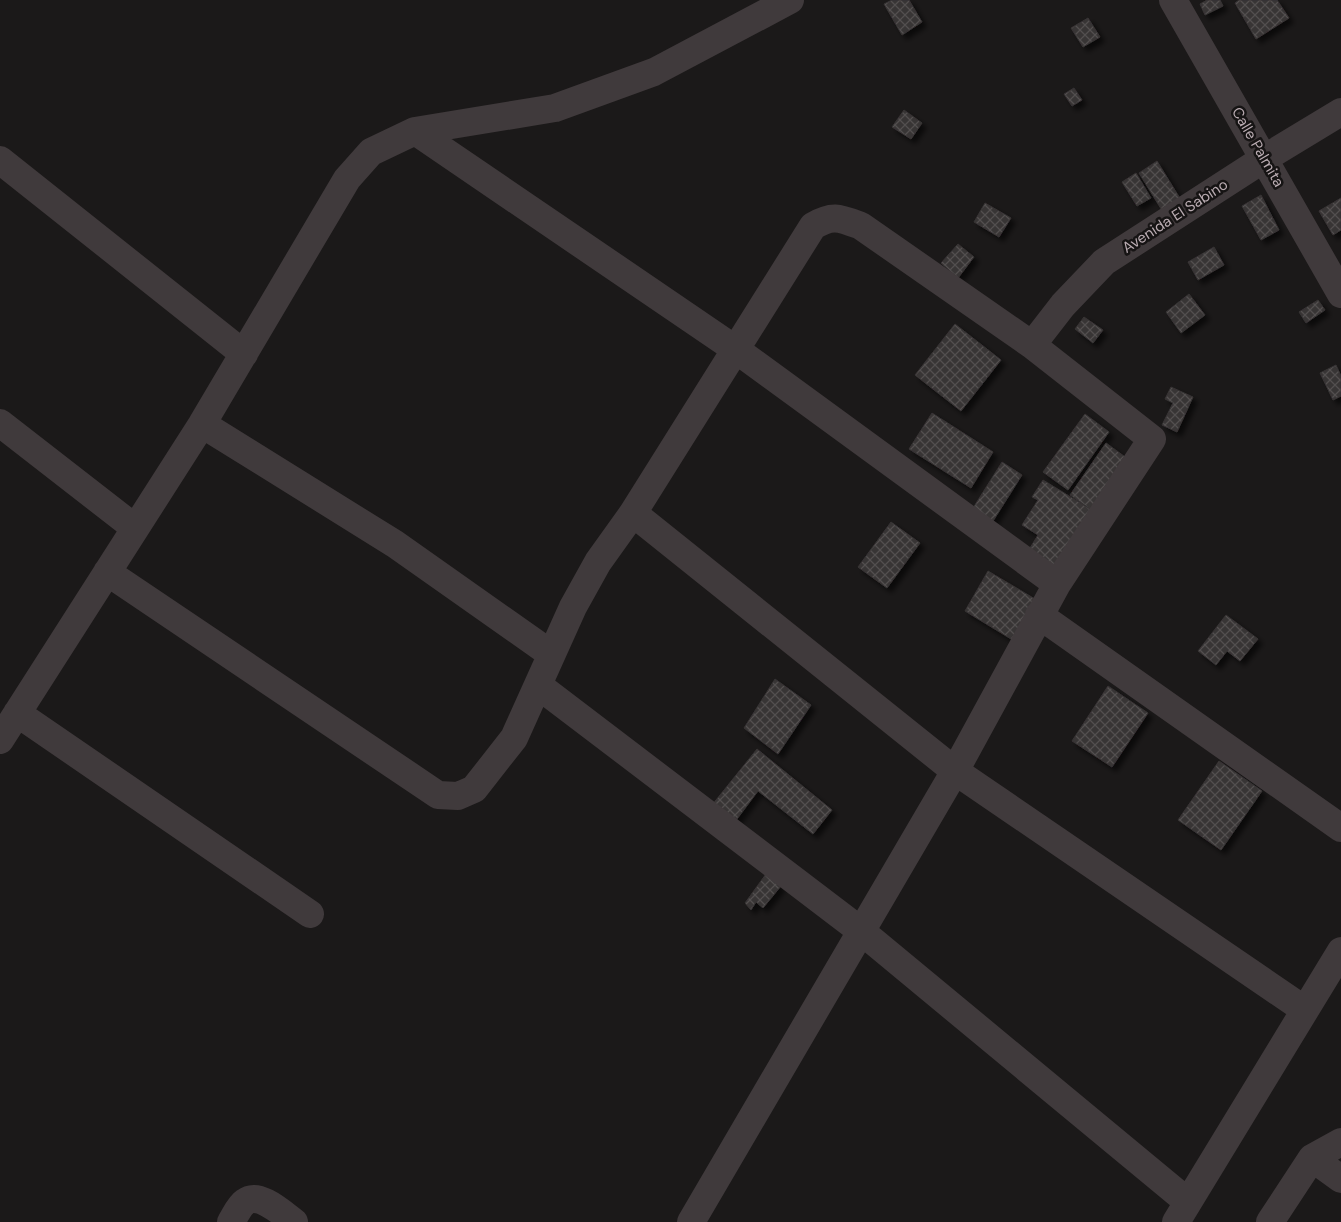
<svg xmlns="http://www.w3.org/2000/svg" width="1341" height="1222" font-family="'DM Sans',sans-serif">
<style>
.building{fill:url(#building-cross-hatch);stroke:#373334;filter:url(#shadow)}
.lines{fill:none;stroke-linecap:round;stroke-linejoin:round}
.minor{stroke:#403a3c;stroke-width:28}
.labels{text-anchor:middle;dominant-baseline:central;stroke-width:5;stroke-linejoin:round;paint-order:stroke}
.street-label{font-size:15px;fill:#baacb2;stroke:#161414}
</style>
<defs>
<pattern id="building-cross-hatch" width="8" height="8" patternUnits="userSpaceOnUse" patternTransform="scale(1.25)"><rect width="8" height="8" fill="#373434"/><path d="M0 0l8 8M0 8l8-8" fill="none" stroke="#524f4f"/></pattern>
<filter id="shadow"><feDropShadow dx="4.5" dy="4.5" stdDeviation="2.5" flood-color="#0009"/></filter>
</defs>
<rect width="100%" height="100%" fill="#1b1919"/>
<path class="building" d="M892,0H909L922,22L902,35L884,4Z
M1207,0H1220L1223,6L1205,15L1200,4Z
M1239,0H1277L1289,18L1256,39L1235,3Z
M1088,18L1100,37L1083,47L1071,28Z
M1074,88L1082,100L1072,106L1064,94Z
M904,110L922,123L911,139L892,127Z
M1157,161L1181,200L1163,212L1139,173Z
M1136,173L1151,198L1137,206L1122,182Z
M1261,195L1279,230L1261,240L1242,206Z
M1341,198V230L1333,235L1319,211Z
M985,203L1011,218L999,237L974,222Z
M958,244L974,257L958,278L941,263Z
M1214,247L1224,265L1198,280L1188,262Z
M1189,294L1205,315L1181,333L1166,312Z
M1318,300L1325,310L1306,323L1299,312Z
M1084,317L1103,330L1093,343L1075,329Z
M955,324L1001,360L961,411L915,375Z
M1336,365L1341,376V396L1333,400L1320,373Z
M1171,387L1193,397L1177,432L1162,425L1173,403L1165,399Z
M932,413L993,452L971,488L909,449Z
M1085,414L1109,432L1068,490L1043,472Z
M1106,443L1132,462L1096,513L1070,495Z
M1002,462L1022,475L988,529L968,516Z
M1043,480L1095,512L1055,575L1025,556L1038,535L1022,525L1038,500L1032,497Z
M891,522L920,543L887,588L858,567Z
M988,571L1040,602L1016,642L965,611Z
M1226,615L1258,639L1240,661L1227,651L1216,665L1198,651Z
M775,679L811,705L778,754L744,728Z
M1108,686L1148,713L1112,767L1072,741Z
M757,749L832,810L813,834L758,791L734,823L712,805Z
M1219,761L1262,791L1221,850L1178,820Z
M766,874L781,886L763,908L756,902L751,910L745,903Z"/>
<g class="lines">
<path class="minor" d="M1173,0L1341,294
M415,131L735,349L1057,584
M0,160L244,354
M1032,345L1063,305L1104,262L1265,158L1341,112
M0,423L135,528
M202,424L395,544L551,654
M633,513L955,771L1305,1010
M107,572L438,795L458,796L474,789L514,738L573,607L598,562L633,513L813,226C833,214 840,218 861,226L1032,345L1152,439L1057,584L955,771L691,1222
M1039,615L1341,828
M539,686L861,931L1188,1202
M17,713L310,914
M0,740L202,424L347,179L371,152L415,131L555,108L654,72L790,0
M1312,1158L1341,1179
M231,1222C235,1216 239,1206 245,1202C259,1191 283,1214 294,1222
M1176,1222L1341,951
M1270,1222L1312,1158L1341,1142"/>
</g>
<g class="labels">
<g class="street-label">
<text transform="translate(1258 147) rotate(60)">Calle Palmita</text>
<text transform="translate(1175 216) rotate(-33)">Avenida El Sabino</text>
</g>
</g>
</svg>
